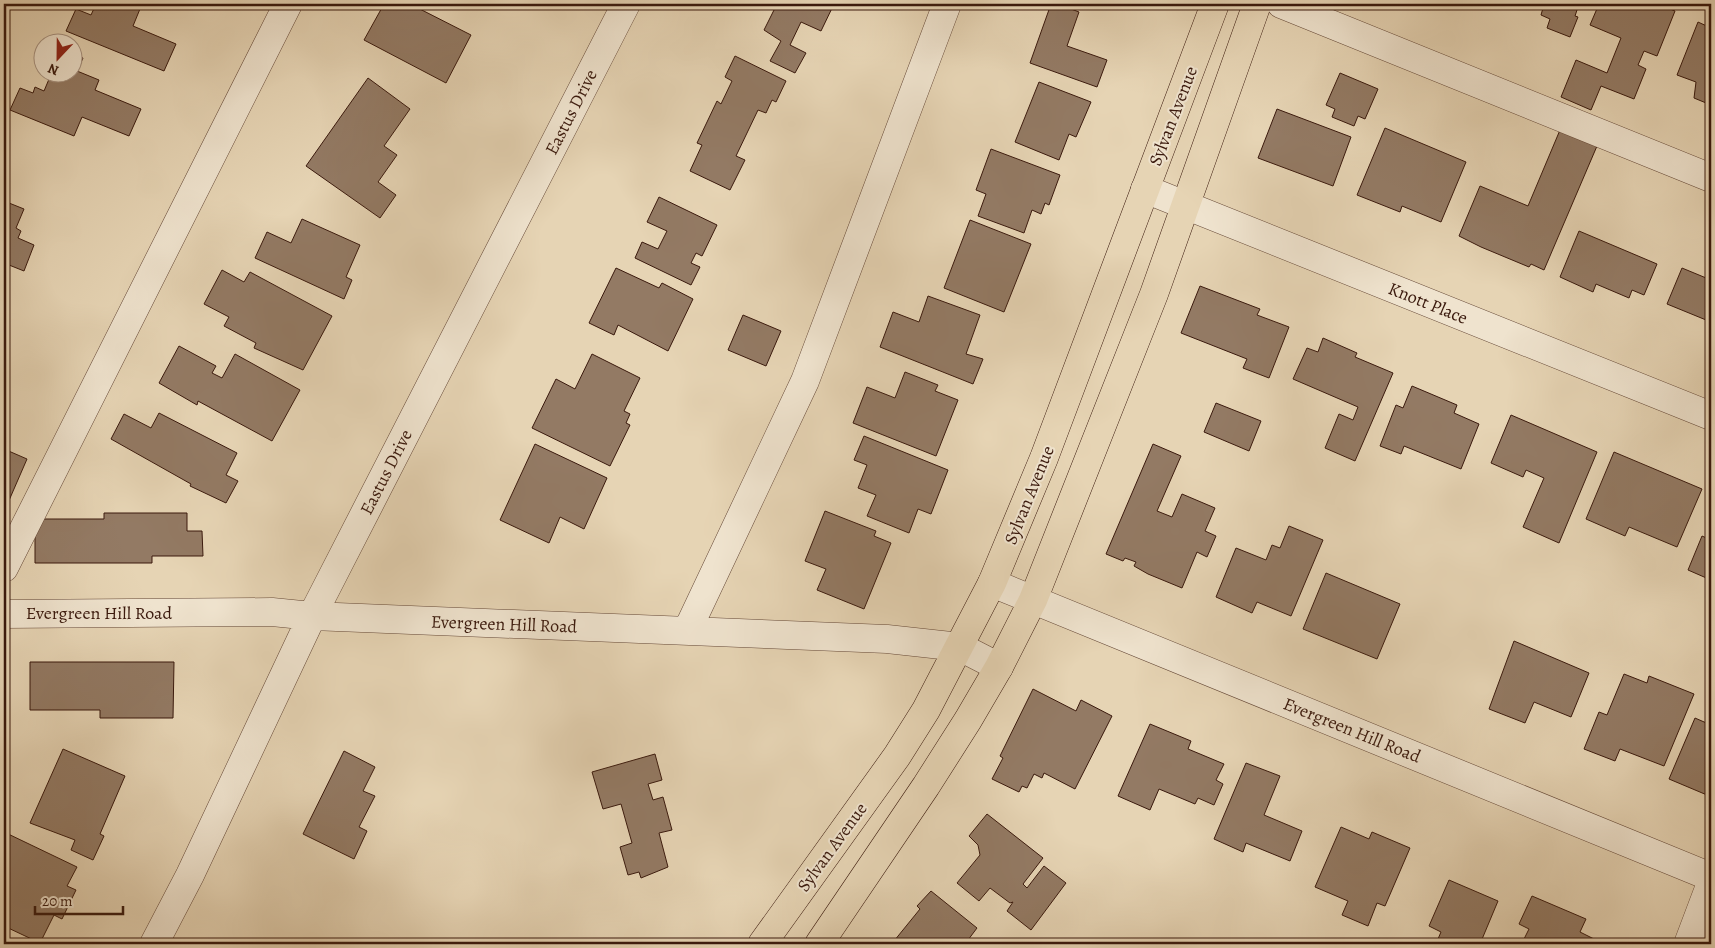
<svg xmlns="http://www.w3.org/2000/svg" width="1715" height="948" font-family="Alegreya,serif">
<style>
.building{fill:#937a64;stroke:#3a190d}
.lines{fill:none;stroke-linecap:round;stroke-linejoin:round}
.minor-casing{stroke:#654837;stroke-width:29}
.major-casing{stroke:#3a190d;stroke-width:29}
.minor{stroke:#efe3ce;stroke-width:28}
.major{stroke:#e6d4b4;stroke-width:28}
.labels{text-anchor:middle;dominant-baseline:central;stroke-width:4;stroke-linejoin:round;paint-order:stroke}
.street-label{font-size:18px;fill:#3a190d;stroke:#efe3ce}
</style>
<rect width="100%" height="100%" fill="#e6d4b4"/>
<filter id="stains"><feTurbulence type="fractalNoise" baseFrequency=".004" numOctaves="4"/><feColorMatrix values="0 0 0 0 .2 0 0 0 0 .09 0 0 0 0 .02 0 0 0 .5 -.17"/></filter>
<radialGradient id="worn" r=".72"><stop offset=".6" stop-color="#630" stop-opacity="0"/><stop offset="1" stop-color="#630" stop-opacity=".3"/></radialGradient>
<path class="building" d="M96,4H142L133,26L176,44L164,71L66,31L76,9L91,15Z
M384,4H410L471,35L446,83L364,40Z
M777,4H834L821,31L801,22L790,45L806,53L795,73L770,61L781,41L764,30Z
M1051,4H1058L1079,12L1067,46L1107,60L1097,87L1030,63Z
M1533,4H1579L1575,16L1578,17L1570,37L1547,28L1550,19L1541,15L1543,8Z
M1599,4H1658L1675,11L1657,56L1644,51L1638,65L1646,69L1634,99L1601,86L1591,110L1561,97L1576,60L1607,73L1621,38L1590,25Z
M1698,22L1711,28V105L1694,98L1696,82L1677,75Z
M72,54L83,58L77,71L99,80L95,90L141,109L129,136L82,117L74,136L10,110L20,88L33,93L35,87L44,91L52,72H72Z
M735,56L786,81L776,102L772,100L766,113L758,110L736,156L745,160L730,190L690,171L702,145L697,143L717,101L721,104L732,81L725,77Z
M1340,73L1378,89L1365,119L1358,116L1354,126L1332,117L1335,109L1326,105Z
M368,78L410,109L384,146L397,155L378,182L396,195L380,218L306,166Z
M1039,82L1091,102L1076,137L1069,134L1059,160L1015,142Z
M1277,109L1351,137L1333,186L1258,158Z
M1385,128L1466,162L1441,222L1402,206L1400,212L1357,195Z
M1560,130L1597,146L1544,270L1531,264L1529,267L1481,247L1459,236L1480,186L1528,206Z
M991,149L1060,175L1049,205L1045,203L1041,214L1032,210L1024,233L978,216L986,194L976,190Z
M659,197L717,225L702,256L696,253L691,263L700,267L691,285L635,258L642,242L658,249L667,231L647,222Z
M4,201L24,209L16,228L21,231L18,238L34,245L24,271L4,263Z
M302,219L360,245L346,277L352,280L344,299L255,258L267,232L291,243Z
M970,220L1031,244L1004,312L944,288Z
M1579,231L1657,264L1644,295L1632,290L1629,298L1596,284L1593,292L1560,277Z
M616,268L659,288L662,283L693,299L668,351L618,325L614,335L589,323Z
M1682,268L1711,280V322L1667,304Z
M222,270L244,282L250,272L332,316L303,370L254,348L256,343L224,326L229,317L204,304Z
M1200,286L1260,309L1257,315L1289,327L1269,378L1243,368L1247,359L1181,333Z
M928,296L980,315L966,354L983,359L973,384L880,347L893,312L919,322Z
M743,315L781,331L766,366L728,350Z
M1323,338L1357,353L1355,357L1393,373L1355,461L1325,448L1339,414L1353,420L1358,407L1293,379L1307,348L1318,352Z
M179,346L216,366L212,373L222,378L235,354L300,390L272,441L198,401L197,405L159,383Z
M592,354L640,378L624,411L630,414L626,423L630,425L610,466L532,428L556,379L575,389Z
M905,372L938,385L935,391L958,400L936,456L853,423L867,387L895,398Z
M1412,386L1457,405L1454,413L1479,424L1461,469L1404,446L1401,454L1380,446L1396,405L1403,408Z
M1216,403L1261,421L1249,451L1204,432Z
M159,413L237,453L226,475L238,481L226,503L190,486L191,484L111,439L124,414L151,428Z
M1511,415L1597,452L1559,543L1523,527L1544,478L1526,470L1523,477L1491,463Z
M864,436L948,470L931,514L918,509L909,533L867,516L876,495L858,488L867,465L854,460Z
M535,444L607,478L584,529L560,517L549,543L500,520Z
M1153,444L1181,456L1157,511L1172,517L1182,494L1215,508L1205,531L1216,536L1207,557L1197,552L1182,588L1148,574L1134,566L1136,562L1125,558L1123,561L1106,554Z
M4,449L27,459L4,512Z
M1614,452L1702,489L1677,547L1629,527L1625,536L1586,519Z
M825,511L876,531L874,536L891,543L864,609L817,590L826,569L805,561Z
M104,513H187V531H202L203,556H152V563H35V519H104Z
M1289,526L1323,540L1291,616L1257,602L1252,613L1216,597L1236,548L1266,560L1272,545L1280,548Z
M1702,536L1711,540V580L1688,570Z
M1326,573L1400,604L1377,659L1303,629Z
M1514,641L1589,673L1571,717L1534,702L1525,723L1489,709Z
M30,662H174L173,718H100V710H30Z
M1624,674L1647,683L1649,676L1694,694L1664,766L1620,749L1615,761L1584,749L1599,712L1607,715Z
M1033,689L1076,711L1081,700L1112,716L1075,789L1044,773L1042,778L1034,774L1027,788L1022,786L1019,792L992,779L1003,758L1000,756Z
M1695,718L1711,725V787L1707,795L1669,779Z
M1150,724L1191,741L1188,749L1224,764L1216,780L1223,784L1214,805L1198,798L1195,804L1159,789L1150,810L1118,796Z
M63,749L125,776L100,834L104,836L93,860L71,850L75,840L30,823Z
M344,751L375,767L363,791L375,796L359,827L367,831L354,859L303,834Z
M655,754L662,780L648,784L653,800L663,797L672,830L659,833L668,867L641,878L639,872L628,875L620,847L632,843L621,804L603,809L592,772Z
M1246,763L1280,776L1264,815L1302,831L1290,861L1246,843L1243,852L1214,839Z
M987,814L1043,858L1023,884L1027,888L1044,866L1066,883L1031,930L1007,911L1013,902L1010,903L990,888L979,901L957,883L980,855L978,845L969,836Z
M1341,827L1369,839L1372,832L1410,848L1385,906L1377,903L1368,926L1342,915L1348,901L1315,887Z
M4,832L77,867L67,886L76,890L62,919L54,915L40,943L4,926Z
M1449,880L1498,901L1480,944H1472L1462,940L1461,944H1451L1438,939L1441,932L1429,926Z
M931,891L977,928L965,944H898L894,941L920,909L917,906Z
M1532,896L1586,919L1580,932L1596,940L1594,944H1528L1523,941L1529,929L1519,924Z"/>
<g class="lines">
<defs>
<path id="minor" d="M1281,4L1711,178
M1145,189L1711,416
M4,568L288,4
M992,583L1711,877
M4,614L272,612L312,616L887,639L960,647L999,667
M687,631L805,381L947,4
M154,944L190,875L312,616L626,4
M1688,944L1711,883"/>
<path id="major" d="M762,944L897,756L926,710L992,583L1044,458L1215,4
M819,944L926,786L968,720L999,667L1033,600L1154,294L1257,4"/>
</defs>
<use href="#minor" class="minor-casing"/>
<use href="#major" class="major-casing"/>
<use href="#minor" class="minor"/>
<use href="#major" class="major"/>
</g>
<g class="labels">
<g class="street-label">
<text transform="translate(571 112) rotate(-63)">Eastus Drive</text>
<text transform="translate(1173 116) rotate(-69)">Sylvan Avenue</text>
<text transform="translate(1428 303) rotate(22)">Knott Place</text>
<text transform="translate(386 472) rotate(-63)">Eastus Drive</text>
<text transform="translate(1029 495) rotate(-68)">Sylvan Avenue</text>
<text x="99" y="613">Evergreen Hill Road</text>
<text transform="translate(504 624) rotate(2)">Evergreen Hill Road</text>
<text transform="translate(1352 730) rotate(22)">Evergreen Hill Road</text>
<text transform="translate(832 847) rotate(-54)">Sylvan Avenue</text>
</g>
</g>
<rect width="1715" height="948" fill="none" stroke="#e6d4b4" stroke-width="20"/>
<rect x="5" y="5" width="1705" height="938" fill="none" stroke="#3a190d" stroke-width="2.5"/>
<rect x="10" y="10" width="1695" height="928" fill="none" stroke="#3a190d"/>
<g transform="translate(58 58) rotate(202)"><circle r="24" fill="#efe3ce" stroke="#a79281"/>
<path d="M0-4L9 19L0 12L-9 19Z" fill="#8f2418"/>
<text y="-8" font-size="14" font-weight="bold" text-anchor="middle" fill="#3a190d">N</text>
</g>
<path d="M35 906v8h88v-8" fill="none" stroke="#3a190d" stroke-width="2.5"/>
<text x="42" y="906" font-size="15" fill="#3a190d" stroke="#efe3ce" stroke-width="4" paint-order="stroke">20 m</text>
<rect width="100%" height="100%" filter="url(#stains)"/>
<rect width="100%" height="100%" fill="url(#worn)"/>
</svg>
